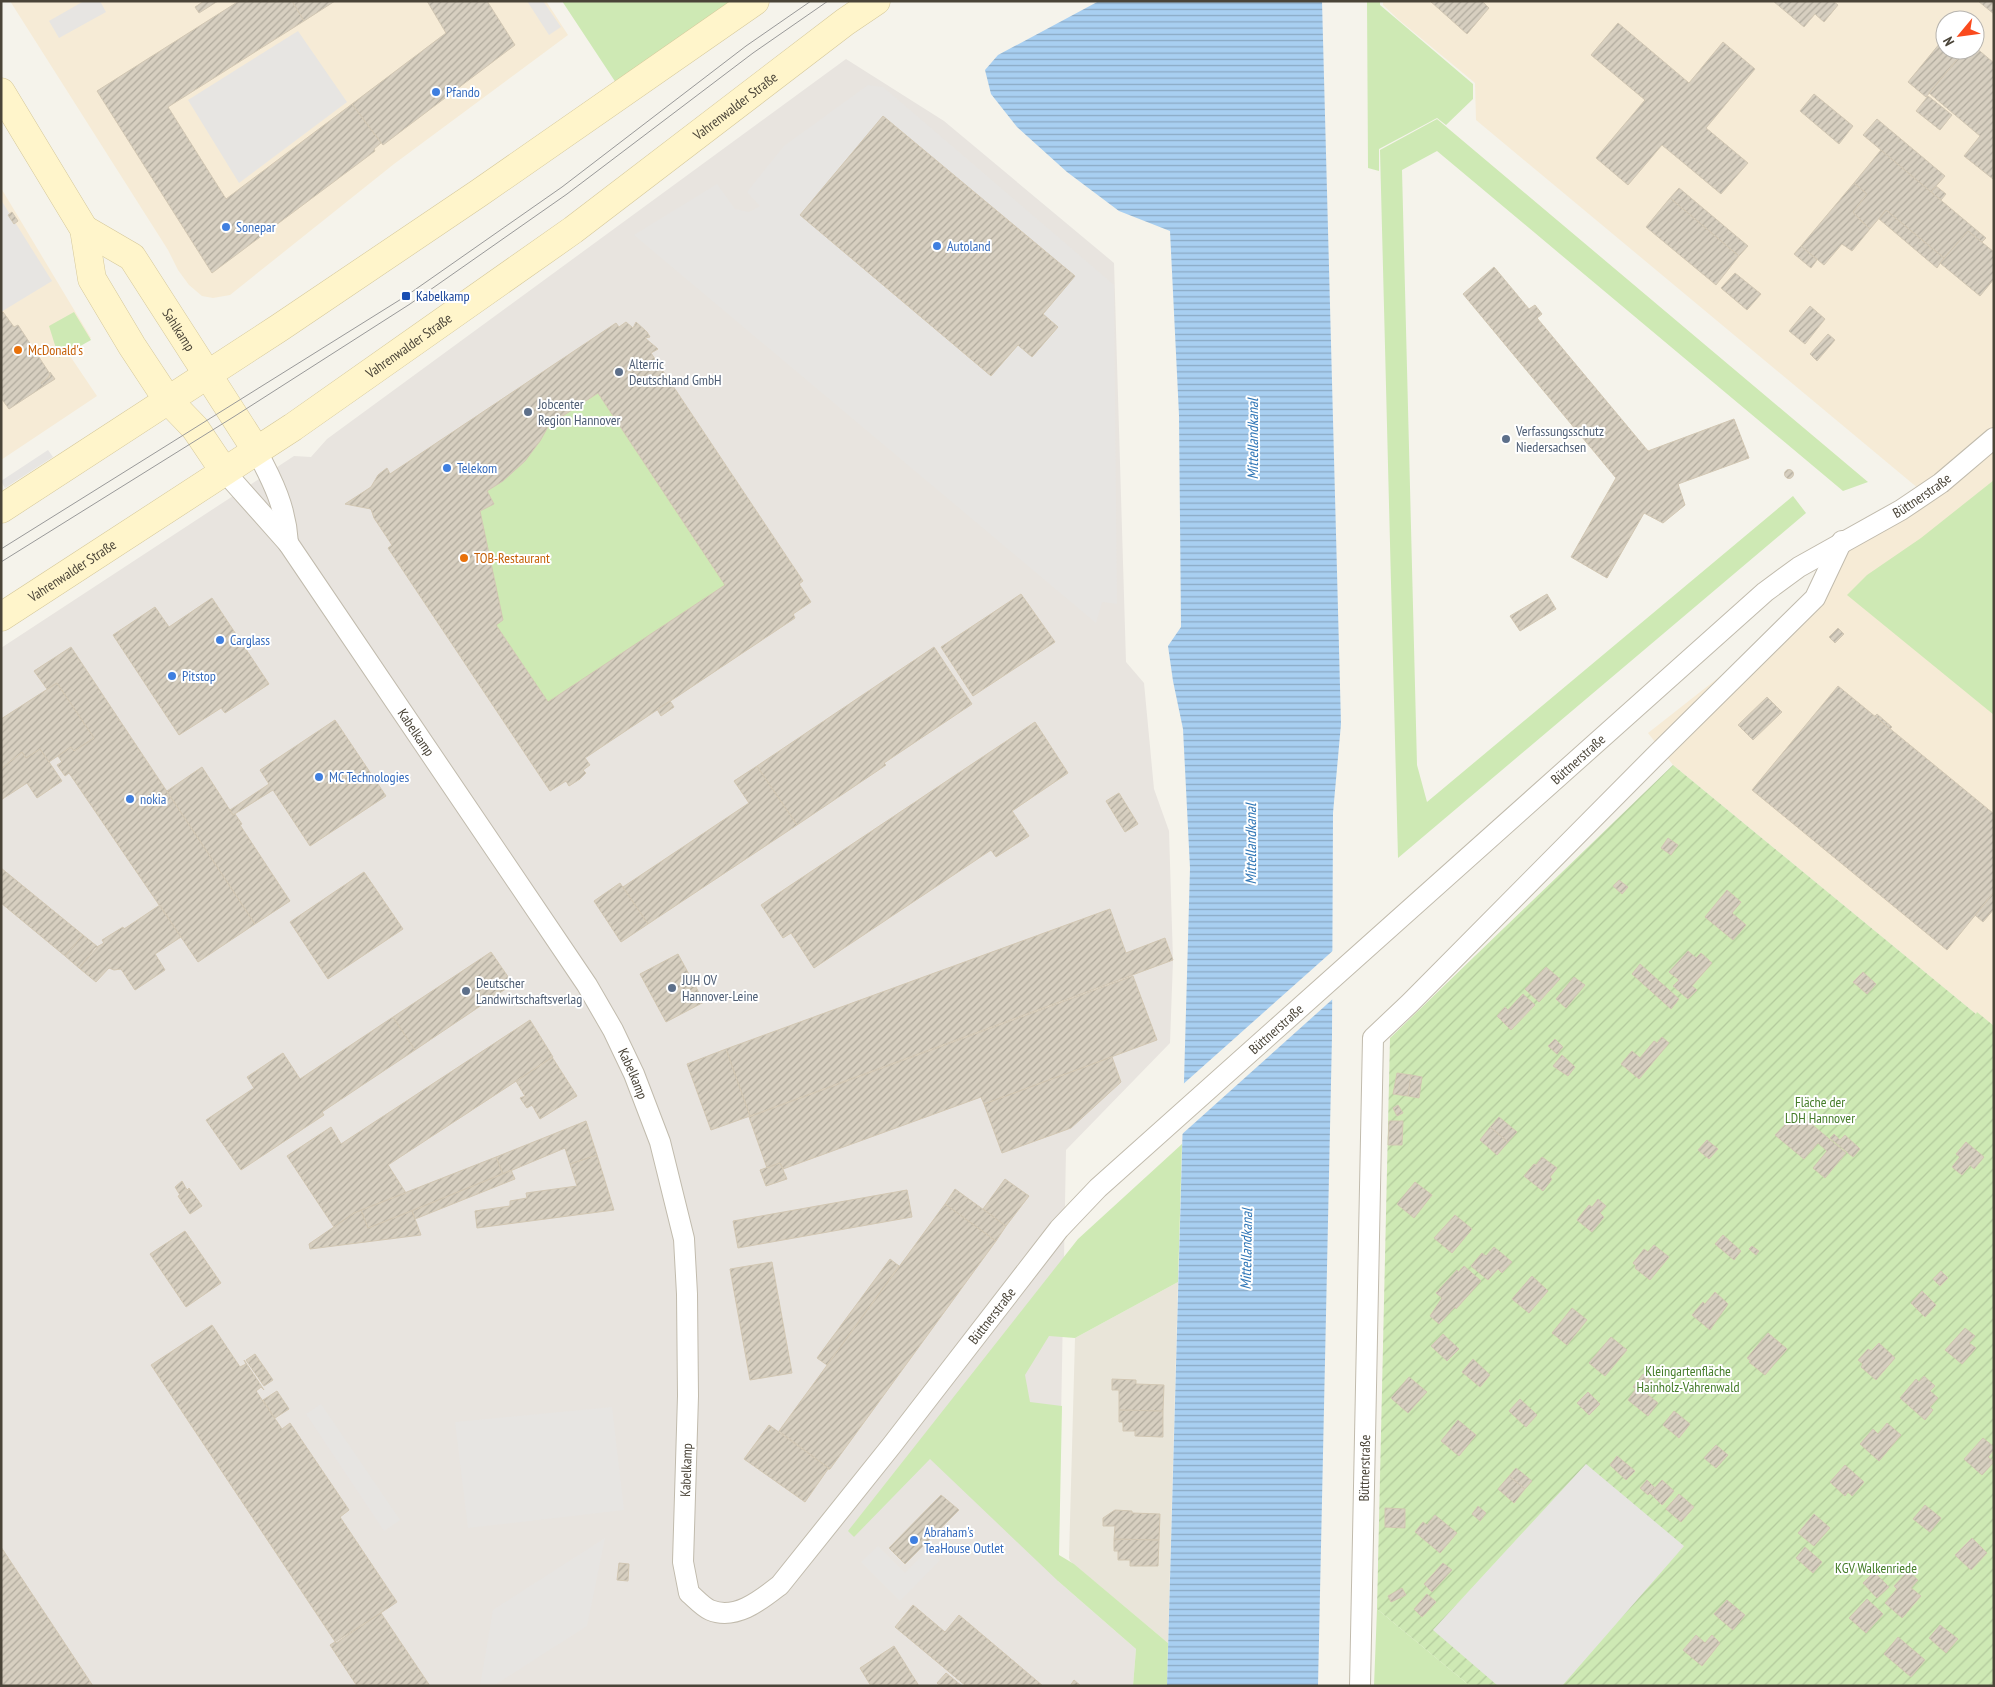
<svg xmlns="http://www.w3.org/2000/svg" width="1995" height="1687" font-family="'PT Sans Narrow',sans-serif">
<style>
.residential{fill:#e9e5d9}
.commercial{fill:#f6ebd6;fill-rule:evenodd}
.industrial{fill:#e8e4df}
.green{fill:#cee9b4}
.garden{fill:url(#garden-furrows)}
.parking{fill:#e7e5e2}
.water{fill:url(#water-rules)}
.pier{fill:#f5f3eb}
.building{fill:url(#building-hatch);stroke:#d2c7b3;fill-rule:evenodd}
.lines{fill:none;stroke-linecap:round;stroke-linejoin:round}
.street-casing{stroke:#c1bbad;stroke-width:22}
.secondary-casing{stroke:#d5c89a;stroke-width:29}
.street{stroke:#fff;stroke-width:20}
.secondary{stroke:#fff5cb;stroke-width:28}
.tram{stroke:#999;stroke-width:1}
.shop-dot{fill:#3f7fe0;stroke:#fff;stroke-width:2}
.transit-dot{fill:#1a4fb4;stroke:#fff;stroke-width:2}
.food-dot{fill:#e8710a;stroke:#fff;stroke-width:2}
.service-dot{fill:#5c6f8a;stroke:#fff;stroke-width:2}
.labels{text-anchor:middle;dominant-baseline:central;stroke-width:4;stroke-linejoin:round;paint-order:stroke}
.shop-label{font-size:14px;fill:#366cbe;stroke:#fff;text-anchor:start}
.street-label{font-size:14px;fill:#4a4438;stroke:#fff}
.transit-label{font-size:14px;fill:#164399;stroke:#fff;text-anchor:start}
.food-label{font-size:14px;fill:#c56008;stroke:#fff;text-anchor:start}
.service-label{font-size:14px;fill:#4e5e75;stroke:#fff;text-anchor:start}
.park-label{font-size:14px;fill:#457d2a;stroke:#fff}
.water-label{font-size:15px;font-style:italic;fill:#3077b7;stroke:#fff}
</style>
<defs>
<pattern id="garden-furrows" width="10" height="10" patternUnits="userSpaceOnUse" patternTransform="scale(1.25)"><rect width="10" height="10" fill="#cee9b4"/><path d="M-1 1l2-2M0 10L10 0M9 11l2-2" fill="none" stroke="#b2c99c"/></pattern>
<pattern id="water-rules" width="6" height="5" patternUnits="userSpaceOnUse" patternTransform="scale(1.25)"><rect width="6" height="5" fill="#a8cff1"/><path d="M0 2.5h6" fill="none" stroke="#8baac4"/></pattern>
<pattern id="building-hatch" width="6" height="6" patternUnits="userSpaceOnUse" patternTransform="scale(1.25)"><rect width="6" height="6" fill="#d7cfc0"/><path d="M-1 1l2-2M0 6l6-6M5 7l2-2" fill="none" stroke="#b0aa9d"/></pattern>
</defs>
<rect width="100%" height="100%" fill="#f5f3eb"/>
<path class="residential" d="M1178,1282L1168,1643L1070,1561L1069,1558L1075,1338Z"/>
<path class="commercial" d="M10,1H546L568,35L394,164L230,295L213,298L202,296L189,285L178,270L168,250Z
M1383,1H1994V1026L1977,1013L1976,1014L1673,765L1648,733L1793,619L1842,541L1925,494L1476,120L1475,83L1399,20L1383,5ZM1945,20H1975V50H1945Z
M1,188L91,338L68,353L97,396L1,460Z"/>
<path class="industrial" d="M846,59L944,121L1114,263L1126,662L1144,683L1154,789L1169,831L1173,960L1170,1043L1066,1150L1058,1581L1136,1649L1133,1686H1V648L294,456L311,457L327,439Z"/>
<path class="green" d="M562,1H755L622,92Z
M1367,1H1380V5L1473,84V99L1446,125L1437,118L1379,149V171L1368,168Z
M1437,119L1868,482L1843,491L1437,151L1402,170L1417,765L1427,802L1793,496L1806,513L1398,858L1380,150Z
M74,312L91,340L59,358L49,326Z
M598,393L725,585L548,702L496,625L503,620L480,511L494,504L487,491L503,481L525,461L540,441L549,425Z
M1994,480V715L1847,595L1867,575L1921,538Z
M1182,1144L1178,1282L1075,1338L1049,1336L1025,1375L1030,1402L1062,1406L1059,1555L1074,1564L1168,1643L1167,1686H1133L1136,1649L1058,1581L930,1459L854,1537L848,1531L1078,1239Z
M1377,1609L1470,1686H1374Z"/>
<path class="garden" d="M1673,765L1976,1014L1977,1012L1994,1026V1686H1470L1377,1609L1390,1038Z"/>
<path class="parking" d="M84,1H100L106,12L59,38L49,21Z
M527,1H543L561,27L549,35Z
M298,31L347,102L239,183L188,100Z
M868,85L883,87L1114,285L1117,604L1102,602L1096,623L634,235L717,184L735,209L749,212L760,206L747,192L784,146Z
M1,200L52,281L1,312Z
M48,450L53,457L5,488L1,481Z
M321,1404L400,1520L384,1531L306,1414Z
M612,1407L624,1510L468,1528L455,1422Z
M1586,1464L1684,1546L1562,1686H1498L1433,1630Z
M605,1538L587,1626L493,1686H480L493,1610Z
M878,1546L905,1573L928,1549L940,1560L900,1601L861,1562Z"/>
<path class="water" d="M1099,1H1322L1341,724L1333,813L1332,1036L1318,1686H1167L1190,868L1183,729L1173,681L1168,646L1181,627L1179,415L1170,231L1119,211L1067,172L1017,127L991,94L985,70L998,55Z"/>
<path class="pier" d="M1336,948L1335,997L1180,1136L1181,1086Z"/>
<path class="building" d="M204,1H218L199,13L195,7Z
M239,1H292L304,21L168,107L226,199L352,104L381,143L374,149L375,151L212,273L97,91Z
M292,1H335L304,21Z
M427,1H487L515,45L383,145L352,104L446,33Z
M1430,1H1484L1483,2L1489,8L1467,34Z
M1773,1H1833L1838,5L1824,22L1815,14L1804,27Z
M1978,1H1994V14Z
M1618,23L1689,83L1723,42L1755,69L1706,128L1748,163L1721,194L1662,145L1628,185L1596,158L1645,100L1591,55Z
M1945,37V50H1965L1926,97L1908,82Z
M1975,47L1994,63L1993,179L1964,156L1980,136L1929,93L1965,50H1975Z
M1814,94L1853,126L1839,144L1800,111Z
M1928,96L1952,115L1940,130L1916,111Z
M883,116L1075,276L1043,314L1058,327L1032,357L1018,345L991,376L800,215Z
M1877,119L1945,176L1931,192L1863,135Z
M1881,150L1931,192L1986,238L1982,242L1968,231L1944,258L1886,210L1870,229L1861,221L1853,212L1867,194L1854,183Z
M1854,183L1867,194L1853,212L1870,229L1852,251L1842,244L1824,265L1801,246Z
M1936,186L1946,194L1941,200L1931,192Z
M1679,188L1748,246L1739,256L1670,198Z
M1670,198L1739,256L1716,285L1646,227Z
M1886,210L1944,258L1937,268L1879,219Z
M12,212L18,221L14,224L8,215Z
M1968,231L1994,252V279L1980,296L1940,263Z
M1801,246L1817,260L1811,268L1794,254Z
M1494,267L1529,309L1535,305L1542,314L1537,318L1648,451L1734,419L1749,458L1678,484L1685,505L1663,523L1644,513L1607,578L1571,557L1616,478L1463,294Z
M1735,273L1761,294L1747,310L1721,288Z
M1810,306L1825,319L1805,344L1789,331Z
M3,312L14,327L18,325L50,374L48,378L41,383L44,386L9,409L1,398V313Z
M626,322L633,328L636,322L647,332L650,337L645,338L658,349L651,353L803,581L799,584L811,602L793,614L795,618L585,758L590,765L583,770L586,773L580,779L569,786L566,781L550,791L388,548L392,545L374,518L371,509L345,504L371,487L378,475L387,468L390,474L616,323L619,327ZM598,393L725,585L548,702L496,625L503,620L480,511L494,504L487,491L503,481L525,461L540,441L549,425Z
M1828,334L1835,340L1817,361L1810,354Z
M50,372L55,379L44,386L41,383L50,377Z
M1784.5 474a4.5 4.5 0 1 1 9 0a4.5 4.5 0 1 1-9 0Z
M1021,594L1055,642L973,696L941,647Z
M1547,594L1556,609L1520,631L1510,616Z
M212,598L269,684L225,713L221,708L179,735L113,635L155,607L169,627Z
M1838,628L1844,634L1835,643L1829,637Z
M71,647L255,924L198,962L69,773L65,776L57,765L62,762L58,756L71,747L74,751L94,738L57,683L47,689L34,671Z
M934,647L972,704L884,763L886,765L797,825L757,766Z
M57,683L94,738L74,751L71,747L49,762L40,749L26,758L22,752L1,769V719Z
M1838,686L1994,814V892L1947,950L1752,790Z
M1767,697L1782,712L1753,740L1738,725Z
M670,701L674,707L661,716L657,709Z
M1877,714L1892,727L1890,729L1875,716Z
M335,720L386,796L310,846L273,790L233,815L230,810L269,784L260,770Z
M1035,722L1068,773L1012,811L1029,836L996,857L991,850L814,968L791,933L783,938L761,905Z
M40,749L62,781L37,798L27,783L1,800V769L22,752L26,758Z
M757,766L797,825L648,924L623,887L749,803L734,781Z
M202,767L233,815L235,814L242,824L240,825L290,901L255,924L167,791Z
M1119,793L1138,824L1125,832L1106,801Z
M1668,838L1678,845L1671,855L1661,848Z
M1,868L83,935L65,956L1,903Z
M364,872L403,929L328,979L290,922Z
M1619,880L1628,887L1622,894L1613,886Z
M620,883L648,924L621,942L594,901Z
M1727,890L1741,902L1732,913L1746,925L1733,940L1705,917Z
M1994,892V909L1983,922L1975,915Z
M160,905L181,937L155,954L165,970L135,990L121,969L114,970L109,968L96,982L79,968L95,948L104,943L102,940L123,927L124,929Z
M1110,909L1126,953L1165,938L1173,960L750,1116L726,1049Z
M83,935L98,947L79,968L65,956Z
M1688,951L1696,958L1701,953L1712,963L1692,986L1697,990L1688,999L1673,986L1679,980L1669,972Z
M491,952L513,984L415,1050L393,1017Z
M678,954L704,1002L666,1022L640,974Z
M1640,964L1679,999L1671,1009L1632,974Z
M1546,967L1560,979L1539,1002L1525,989Z
M1863,972L1876,984L1867,994L1853,982Z
M1133,976L1157,1040L984,1104L981,1097L783,1169L780,1163L767,1168L749,1117Z
M1574,977L1585,985L1566,1008L1556,999Z
M1523,994L1535,1005L1511,1030L1497,1016L1505,1007L1508,1010Z
M393,1017L415,1050L322,1112L324,1115L241,1170L206,1120L254,1088L247,1077L283,1053L300,1079Z
M530,1020L553,1057L388,1165L406,1193L354,1213L334,1227L287,1156L331,1127L341,1144Z
M1662,1037L1669,1043L1639,1079L1621,1064L1632,1051L1640,1058L1654,1041L1657,1043Z
M1555,1039L1563,1047L1557,1054L1548,1046Z
M726,1049L750,1116L711,1130L687,1064Z
M1562,1055L1575,1067L1568,1076L1553,1066Z
M552,1057L577,1096L540,1119L532,1105L527,1108L520,1098L525,1096L516,1081Z
M1112,1057L1121,1082L1071,1128L1002,1153L984,1104Z
M1397,1073L1411,1075L1408,1096L1393,1094Z
M1411,1075L1422,1077L1419,1098L1408,1096Z
M1398,1105L1403,1113L1397,1116L1393,1108Z
M1797,1112L1846,1153L1825,1178L1813,1168L1827,1151L1818,1143L1804,1159L1775,1135Z
M1499,1117L1517,1132L1508,1142L1490,1127Z
M586,1121L597,1155L570,1164L565,1148L503,1174L496,1157Z
M1389,1121H1403L1402,1145H1388Z
M1490,1127L1508,1142L1497,1155L1480,1140Z
M1834,1134L1840,1140L1845,1135L1860,1149L1853,1157L1830,1138Z
M1707,1140L1718,1149L1709,1159L1698,1150Z
M1966,1142L1984,1157L1974,1169L1970,1165L1962,1175L1952,1167L1960,1157L1956,1154Z
M597,1155L614,1210L477,1228L475,1211L510,1206V1201L527,1198L526,1193L577,1186L570,1164Z
M496,1157L503,1174L368,1228L361,1210Z
M1542,1157L1557,1168L1550,1177L1552,1179L1543,1191L1524,1176L1534,1164L1536,1165Z
M780,1163L787,1179L766,1186L760,1170Z
M511,1170L515,1179L415,1219L412,1211Z
M1005,1179L1029,1196L1006,1226L983,1209Z
M182,1181L187,1190L189,1188L202,1206L190,1214L178,1196L180,1195L175,1187Z
M1415,1182L1432,1195L1414,1218L1397,1204Z
M955,1189L1006,1226L996,1241L945,1204Z
M907,1190L912,1217L738,1248L733,1221Z
M1598,1199L1606,1206L1600,1213L1604,1217L1592,1232L1577,1220L1589,1205L1592,1207Z
M945,1204L996,1241L830,1469L779,1431Z
M361,1210L368,1228L412,1211L421,1235L310,1249L309,1244L354,1213Z
M1455,1215L1472,1229L1452,1253L1434,1238Z
M185,1231L221,1283L186,1307L150,1254Z
M1723,1235L1741,1251L1734,1260L1715,1244Z
M1654,1245L1669,1257L1650,1280L1635,1268L1636,1266L1633,1263L1644,1249L1648,1252Z
M1752,1246L1759,1251L1756,1255L1749,1249Z
M1494,1247L1512,1262L1502,1273L1498,1269L1488,1280L1471,1266L1482,1253L1486,1256Z
M890,1259L899,1266L827,1365L817,1358Z
M772,1262L792,1373L750,1380L730,1269Z
M1464,1266L1481,1281L1456,1309L1455,1307L1439,1324L1430,1316L1442,1298L1436,1293L1457,1270L1458,1272Z
M1941,1271L1948,1278L1940,1286L1933,1279Z
M1532,1276L1548,1291L1529,1313L1512,1299Z
M1922,1291L1936,1305L1925,1317L1911,1303Z
M1715,1292L1728,1304L1710,1330L1692,1315L1703,1302L1705,1304Z
M1572,1308L1587,1320L1567,1345L1552,1333Z
M212,1325L240,1367L246,1364L244,1360L264,1390L261,1387L256,1391L282,1429L290,1423L349,1510L340,1517L397,1602L336,1643L151,1365Z
M1965,1328L1975,1336L1969,1343L1976,1348L1962,1364L1945,1350Z
M1768,1333L1787,1349L1765,1375L1749,1362L1751,1361L1747,1358Z
M1443,1334L1459,1349L1447,1361L1431,1346Z
M1611,1337L1627,1350L1605,1376L1589,1363Z
M1879,1343L1895,1358L1876,1380L1861,1367L1863,1364L1858,1360L1868,1349L1871,1351Z
M255,1354L273,1380L264,1386L246,1360Z
M1473,1359L1490,1375L1480,1387L1462,1372Z
M1643,1374L1655,1384L1647,1394L1658,1403L1648,1416L1628,1400L1636,1389L1633,1387Z
M1924,1376L1935,1386L1930,1391L1938,1398L1930,1407L1933,1410L1925,1420L1900,1398L1916,1379L1919,1382Z
M1409,1377L1427,1392L1408,1413L1391,1398Z
M1112,1379L1136,1380V1384L1164,1385L1163,1411L1119,1410V1390H1112Z
M277,1391L289,1409L275,1418L263,1400Z
M1588,1392L1600,1404L1589,1415L1577,1403Z
M1520,1399L1537,1415L1526,1427L1509,1411Z
M1119,1410L1163,1411V1437L1135,1436V1431H1123V1422H1119Z
M1674,1411L1690,1424L1679,1438L1663,1425Z
M1458,1420L1476,1435L1459,1456L1441,1441Z
M1887,1423L1901,1435L1879,1461L1860,1444L1873,1429L1878,1434Z
M769,1425L830,1469H828L805,1502L744,1459Z
M1983,1438L1994,1447V1450L1988,1457L1994,1462L1982,1475L1964,1459Z
M1716,1445L1728,1455L1716,1468L1704,1458Z
M1617,1456L1635,1471L1626,1480L1610,1465Z
M1845,1465L1864,1482L1852,1496L1848,1492L1845,1496L1830,1482Z
M1516,1468L1532,1481L1525,1489L1509,1476Z
M1509,1476L1525,1489L1514,1503L1498,1489Z
M1647,1480L1655,1488L1648,1495L1640,1488Z
M1662,1480L1674,1491L1662,1505L1650,1493Z
M1679,1494L1694,1507L1681,1522L1666,1509Z
M941,1495L959,1510L905,1564L889,1548Z
M1925,1505L1941,1518L1930,1532L1913,1519Z
M1478,1506L1486,1513L1480,1521L1472,1514Z
M1385,1508L1405,1509V1528L1385,1527Z
M1115,1510L1132,1511V1513L1160,1514L1159,1540L1114,1539L1115,1526H1103V1518Z
M1814,1514L1830,1528L1814,1546L1798,1533Z
M1435,1515L1457,1533L1440,1553L1415,1532L1423,1522L1427,1525Z
M1972,1538L1987,1553L1971,1570L1955,1555Z
M1114,1539L1159,1540L1158,1566H1130V1560H1118V1551H1114Z
M1,1547L93,1686H1Z
M1805,1547L1822,1562L1813,1573L1796,1558Z
M619,1563L629,1564L628,1581L617,1580Z
M1443,1563L1452,1570L1432,1592L1424,1584Z
M1908,1571L1918,1580L1911,1588L1921,1596L1902,1618L1885,1603L1897,1589L1894,1586Z
M1874,1572L1889,1587L1877,1598L1863,1583Z
M1402,1588L1406,1595L1391,1602L1388,1596Z
M1427,1594L1436,1602L1422,1617L1414,1609Z
M1867,1599L1883,1614L1866,1633L1849,1618Z
M1727,1600L1745,1615L1733,1630L1714,1614Z
M913,1605L945,1632L959,1615L1043,1686H966L895,1627Z
M381,1613L430,1686H357L330,1645Z
M1940,1625L1958,1639L1946,1653L1929,1638Z
M1696,1635L1705,1643L1712,1635L1720,1643L1702,1666L1683,1650Z
M1898,1637L1925,1660L1911,1677L1884,1654Z
M894,1646L919,1686H871L860,1668Z
M946,1673L962,1686H940L937,1683Z
M1074,1680L1081,1686H1070Z"/>
<g class="lines">
<defs>
<g id="street">
<path d="M256,450C273,481 286,508 288,543"/>
<path id="s1" d="M224,471L288,543L587,985L613,1030L634,1074L660,1142L684,1239L687,1294L688,1396L683,1562L689,1593C695,1598 703,1607 710,1610C736,1621 762,1599 780,1585L892,1445L1059,1229L1098,1188L1765,592L1799,567L1901,510L1941,483L1994,438"/>
<path id="s2" d="M1360,1686L1373,1038L1410,1003L1654,757L1815,598L1842,541"/>
</g>
<g id="secondary">
<path d="M1,92L84,229L92,279L132,346L167,399L195,428L224,471"/>
<path id="s3" d="M84,229L132,257L256,450"/>
<path d="M1,509L279,328L479,193L755,1"/>
<path id="s4" d="M1,617L293,427L573,230L845,22L876,1"/>
</g>
</defs>
<use href="#street" class="street-casing"/>
<use href="#secondary" class="secondary-casing"/>
<use href="#street" class="street"/>
<use href="#secondary" class="secondary"/>
<path class="tram" d="M1,549L406,296L562,187L746,46L811,1
M1,562L235,416L410,304L567,194L753,53L828,1"/>
</g>
<g class="shop-dot">
<circle cx="436" cy="92" r="5"/>
<circle cx="226" cy="227" r="5"/>
<circle cx="937" cy="246" r="5"/>
<circle cx="447" cy="468" r="5"/>
<circle cx="220" cy="640" r="5"/>
<circle cx="172" cy="676" r="5"/>
<circle cx="319" cy="777" r="5"/>
<circle cx="130" cy="799" r="5"/>
<circle cx="914" cy="1540" r="5"/>
</g>
<rect class="transit-dot" x="401" y="291" width="10" height="10" rx="2.5"/>
<g class="food-dot">
<circle cx="18" cy="350" r="5"/>
<circle cx="464" cy="558" r="5"/>
</g>
<g class="service-dot">
<circle cx="619" cy="372" r="5"/>
<circle cx="528" cy="412" r="5"/>
<circle cx="1506" cy="439" r="5"/>
<circle cx="672" cy="988" r="5"/>
<circle cx="466" cy="991" r="5"/>
</g>
<g class="labels">
<g class="shop-label">
<text x="446" y="92">Pfando</text>
<text x="236" y="227">Sonepar</text>
<text x="947" y="246">Autoland</text>
<text x="457" y="468">Telekom</text>
<text x="230" y="640">Carglass</text>
<text x="182" y="676">Pitstop</text>
<text x="329" y="777">MC Technologies</text>
<text x="140" y="799">nokia</text>
<text x="924" y="1532">Abraham's<tspan x="924" dy="16">TeaHouse Outlet</tspan></text>
</g>
<g class="street-label">
<text stroke="none"><textPath href="#s4" startOffset="895">Vahrenwalder Straße</textPath></text>
<text stroke="none"><textPath href="#s3" startOffset="142">Sahlkamp</textPath></text>
<text stroke="none"><textPath href="#s4" startOffset="490">Vahrenwalder Straße</textPath></text>
<text stroke="none"><textPath href="#s1" startOffset="2951">Büttnerstraße</textPath></text>
<text stroke="none"><textPath href="#s4" startOffset="85">Vahrenwalder Straße</textPath></text>
<text stroke="none"><textPath href="#s1" startOffset="325">Kabelkamp</textPath></text>
<text stroke="none"><textPath href="#s1" startOffset="2516">Büttnerstraße</textPath></text>
<text stroke="none"><textPath href="#s1" startOffset="2111">Büttnerstraße</textPath></text>
<text stroke="none"><textPath href="#s1" startOffset="730">Kabelkamp</textPath></text>
<text stroke="none"><textPath href="#s1" startOffset="1706">Büttnerstraße</textPath></text>
<text stroke="none"><textPath href="#s2" startOffset="218">Büttnerstraße</textPath></text>
<text transform="translate(686 1470) rotate(-88)">Kabelkamp</text>
</g>
<g class="transit-label">
<text x="416" y="296">Kabelkamp</text>
</g>
<g class="food-label">
<text x="28" y="350">McDonald's</text>
<text x="474" y="558">TOB-Restaurant</text>
</g>
<g class="service-label">
<text x="629" y="364">Alterric<tspan x="629" dy="16">Deutschland GmbH</tspan></text>
<text x="538" y="404">Jobcenter<tspan x="538" dy="16">Region Hannover</tspan></text>
<text x="1516" y="431">Verfassungsschutz<tspan x="1516" dy="16">Niedersachsen</tspan></text>
<text x="682" y="980">JUH OV<tspan x="682" dy="16">Hannover-Leine</tspan></text>
<text x="476" y="983">Deutscher<tspan x="476" dy="16">Landwirtschaftsverlag</tspan></text>
</g>
<g class="park-label">
<text x="1820" y="1102">Fläche der<tspan x="1820" dy="16">LDH Hannover</tspan></text>
<text x="1688" y="1371">Kleingartenfläche<tspan x="1688" dy="16">Hainholz-Vahrenwald</tspan></text>
<text x="1876" y="1568">KGV Walkenriede</text>
</g>
<g class="water-label">
<text transform="translate(1252 439) rotate(-90)">Mittellandkanal</text>
<text transform="translate(1250 844) rotate(-90)">Mittellandkanal</text>
<text transform="translate(1246 1249) rotate(-89)">Mittellandkanal</text>
</g>
</g>
<rect width="1995" height="1687" fill="none" stroke="#4a4438" stroke-width="5"/>
<g transform="translate(1960 35) rotate(241)"><circle r="24" fill="#ffffff" stroke="#b7b4af"/>
<path d="M0-4L9 19L0 12L-9 19Z" fill="#fa4a1d"/>
<text y="-8" font-size="14" font-weight="bold" text-anchor="middle" fill="#4a4438">N</text>
</g>
</svg>
